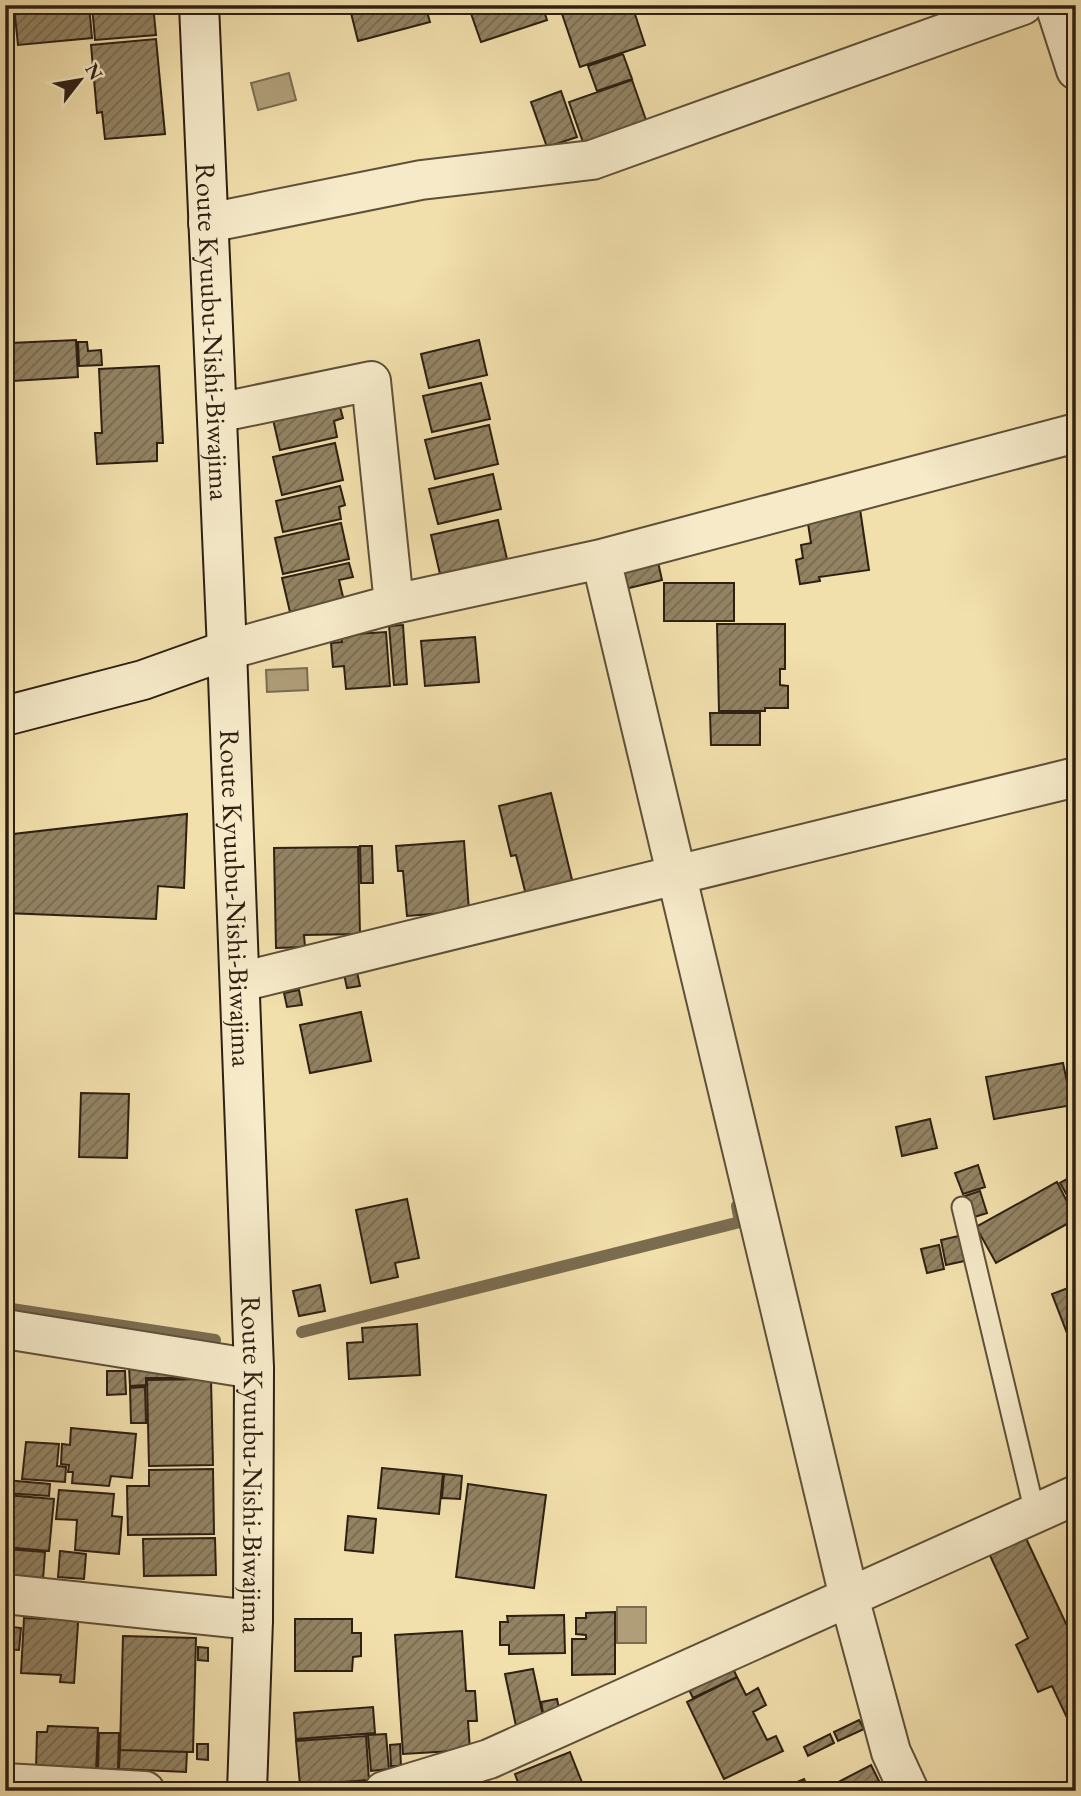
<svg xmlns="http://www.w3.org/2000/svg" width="1081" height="1796" font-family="'EB Garamond',serif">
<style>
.water{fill:#af9e78;stroke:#7b6c50;stroke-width:2}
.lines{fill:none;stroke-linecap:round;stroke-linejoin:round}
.stream{stroke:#7b6c50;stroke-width:12}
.building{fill:url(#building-hatch);stroke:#2e2013;stroke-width:2}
.lane-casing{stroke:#5f5039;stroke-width:23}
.street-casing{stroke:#5f5039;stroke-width:42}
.secondary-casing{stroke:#2e2013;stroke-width:42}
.lane{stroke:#f6eac9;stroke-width:19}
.street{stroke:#f6eac9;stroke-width:38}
.secondary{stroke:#f6eac9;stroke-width:38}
.labels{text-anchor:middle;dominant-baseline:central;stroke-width:7;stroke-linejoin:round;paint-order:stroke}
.street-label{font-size:28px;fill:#2e2013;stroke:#f6eac9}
</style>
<defs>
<pattern id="building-hatch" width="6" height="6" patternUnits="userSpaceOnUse" patternTransform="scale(1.75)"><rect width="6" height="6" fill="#938363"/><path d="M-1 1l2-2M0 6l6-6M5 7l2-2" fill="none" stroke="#786b50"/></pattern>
</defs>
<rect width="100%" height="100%" fill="#f1dfac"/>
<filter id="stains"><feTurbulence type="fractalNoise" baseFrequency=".00286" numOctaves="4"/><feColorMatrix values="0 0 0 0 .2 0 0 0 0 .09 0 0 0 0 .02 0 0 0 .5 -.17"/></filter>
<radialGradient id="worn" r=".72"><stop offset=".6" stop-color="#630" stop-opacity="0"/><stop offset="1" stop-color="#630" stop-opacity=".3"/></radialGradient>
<path class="water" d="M289,73L296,100L258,110L251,83Z
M307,668L308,690L267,692L266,670Z
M617,1607H646V1643H617Z"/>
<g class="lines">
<path class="stream" d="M5,1308L215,1340
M302,1332L740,1222L737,1206"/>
</g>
<path class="building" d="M89,5L92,38L18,45L14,6Z
M92,5H153L156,35L95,40Z
M349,5H425L430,22L358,41Z
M468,5H542L547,20L481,42Z
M559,5H632L645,45L580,67Z
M156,39L165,134L105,139L102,112L97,113L91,45Z
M623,54L632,79L597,91L588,66Z
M632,80L647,123L584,145L569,102Z
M561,91L577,137L547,147L531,102Z
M76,340L78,377L13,381L11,343Z
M479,340L487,375L429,388L421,354Z
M78,342H87L88,351L101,350L102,365L79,366Z
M159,366L163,443H157V461L97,464L95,433H102L99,369Z
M481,383L490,419L432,432L423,396Z
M338,400L343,418L334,421L337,437L280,450L272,415Z
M489,425L498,464L435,479L425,440Z
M335,443L343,480L282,495L273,457Z
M493,474L501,509L438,524L429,489Z
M340,486L345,505L339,507L341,519L283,532L276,501Z
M860,509L869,570L819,577L820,581L800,584L796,560L803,558L801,545L811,543L807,517Z
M498,520L507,559L440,574L431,535Z
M341,523L349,559L283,574L275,538Z
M658,562L662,580L625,589L620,571Z
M349,563L353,577L339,580L344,601L290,612L282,578Z
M664,583H734V621H664Z
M717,624H785V669H780V685L788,686V708H765V711H719Z
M403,625L407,684L394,685L389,626Z
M386,632L390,686L346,689L344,666L333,667L331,643L342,642L341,635Z
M475,637L479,682L425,686L421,641Z
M710,713H760V745H711Z
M551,793L574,888L527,899L516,855L511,856L499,806Z
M187,814L184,888L158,886L156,919L5,913V835Z
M464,841L469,911L407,916L403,871H398L396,846Z
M360,846H372L373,883H361Z
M358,847L360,934L304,935L305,947L276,948L274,848Z
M357,972L360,986L347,988L344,974Z
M299,990L302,1005L287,1007L284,993Z
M361,1012L371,1061L310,1073L300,1025Z
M1063,1063L1072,1105L994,1119L986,1077Z
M81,1093L129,1094L127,1158L79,1157Z
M930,1119L937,1148L902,1156L896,1127Z
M978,1165L985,1187L963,1194L955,1173Z
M1076,1174V1211L1060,1183Z
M1057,1182L1076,1219L996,1263L976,1227Z
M980,1191L987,1213L968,1219L962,1197Z
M407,1199L419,1258L395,1263L398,1277L371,1283L356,1210Z
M963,1235L969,1260L946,1265L941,1240Z
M939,1245L944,1269L927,1273L921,1249Z
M320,1285L325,1311L299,1316L293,1291Z
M1076,1285V1344L1072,1346L1052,1294Z
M417,1324L420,1375L349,1379L347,1343L363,1342L362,1328Z
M129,1366L190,1378H146V1385L130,1386Z
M107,1371H125L126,1394L107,1395Z
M211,1379L213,1465L149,1466L147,1380Z
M145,1387L146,1423H131L130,1388Z
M71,1428L136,1434L132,1478L111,1476L109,1486L72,1483L73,1472H68L69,1465L61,1464L62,1444L70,1445Z
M26,1442L59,1444L57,1466L66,1467L65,1482L22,1479Z
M382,1468L443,1474L439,1514L378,1508Z
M213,1469L214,1534L128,1535L127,1486H149V1470Z
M444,1474L462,1476L460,1499L442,1498Z
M5,1480L50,1484L49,1496L5,1493Z
M468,1484L546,1495L534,1588L456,1577Z
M59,1490L114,1494L112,1516L122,1517L119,1554L75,1550L77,1520L56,1519Z
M5,1495L54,1499L49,1551L5,1547Z
M348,1516L376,1519L373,1553L345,1550Z
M1023,1532L1076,1645V1719L1069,1722L1052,1686L1038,1692L1016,1645L1028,1638L987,1549Z
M215,1538L216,1575L144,1576L143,1539Z
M5,1549L45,1552L43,1580L5,1577Z
M60,1551L86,1554L84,1579L58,1577Z
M47,1607L79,1609L74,1683L60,1682L61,1675L21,1673L24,1618L46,1619Z
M615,1612V1674L572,1675V1639H586V1635L576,1634V1618H586V1613Z
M564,1615L565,1653L509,1654V1645H500V1622H508L507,1616Z
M295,1619H352V1633H361V1656L353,1657L352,1671H295Z
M5,1626L21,1628L19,1650L5,1649Z
M462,1631L466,1691H475L477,1721H468L470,1750L403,1754L395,1635Z
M123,1636L196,1638L193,1752L120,1750Z
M198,1647L208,1648V1661L198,1660Z
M730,1662L737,1677L693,1698L686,1684Z
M533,1669L544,1721L516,1726L505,1674Z
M737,1677L746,1695L758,1688L766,1705L753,1712L767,1740L776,1736L783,1751L724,1779L687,1702Z
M557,1699L560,1714L544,1718L541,1702Z
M373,1707L375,1733L296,1739L294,1713Z
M859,1720L864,1729L838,1741L834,1732Z
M48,1726L98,1728L96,1771L36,1769L37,1732H47Z
M99,1733H119L118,1769H98Z
M386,1734L389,1769L371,1771L368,1735Z
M830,1734L834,1743L808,1756L804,1747Z
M366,1736L369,1780L300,1785L296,1741Z
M197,1744H208V1760L197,1759Z
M400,1744L401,1766H391L390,1745Z
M120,1750L187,1752L186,1772L119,1769Z
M570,1752L583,1785L567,1791H521L515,1774Z
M871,1765L884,1791H823V1790Z
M804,1779L809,1791H777Z"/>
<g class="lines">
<defs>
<path id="lane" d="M962,1207L1035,1513"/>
<path id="street" d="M1055,5L1076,70
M208,223L421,180L592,160L1023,5
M217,413L371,381L394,604
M601,559L849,1597L891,1752L909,1791
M227,650L394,604L601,559L1076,433
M240,982L1076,777
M5,1329L254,1369
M5,1594L253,1620
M5,1783L145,1791
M384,1791L489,1759L1076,1495"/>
<g id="secondary">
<path id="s1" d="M199,5L227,650L254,1369L253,1620L247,1791"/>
<path d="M5,716L143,680L227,650"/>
</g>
</defs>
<use href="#lane" class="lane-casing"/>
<use href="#street" class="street-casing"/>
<use href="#secondary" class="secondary-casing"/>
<use href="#lane" class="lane"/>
<use href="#street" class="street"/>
<use href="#secondary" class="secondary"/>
</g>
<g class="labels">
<g class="street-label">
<text stroke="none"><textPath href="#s1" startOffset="327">Route Kyuubu-Nishi-Biwajima</textPath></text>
<text stroke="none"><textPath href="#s1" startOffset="894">Route Kyuubu-Nishi-Biwajima</textPath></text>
<text stroke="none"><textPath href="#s1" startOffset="1461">Route Kyuubu-Nishi-Biwajima</textPath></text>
</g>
</g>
<rect width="1081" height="1796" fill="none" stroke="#f1dfac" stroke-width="28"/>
<rect x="7" y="7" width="1067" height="1782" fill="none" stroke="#2e2013" stroke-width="3.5"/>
<rect x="14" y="14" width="1053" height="1768" fill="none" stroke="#2e2013" stroke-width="2"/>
<g transform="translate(80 80) rotate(59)" stroke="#f6eac9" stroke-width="5" paint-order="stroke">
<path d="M0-5L12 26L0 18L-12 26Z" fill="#2e2013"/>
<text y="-10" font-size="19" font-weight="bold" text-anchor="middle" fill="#2e2013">N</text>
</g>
<rect width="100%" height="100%" filter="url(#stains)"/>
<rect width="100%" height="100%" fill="url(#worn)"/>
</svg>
